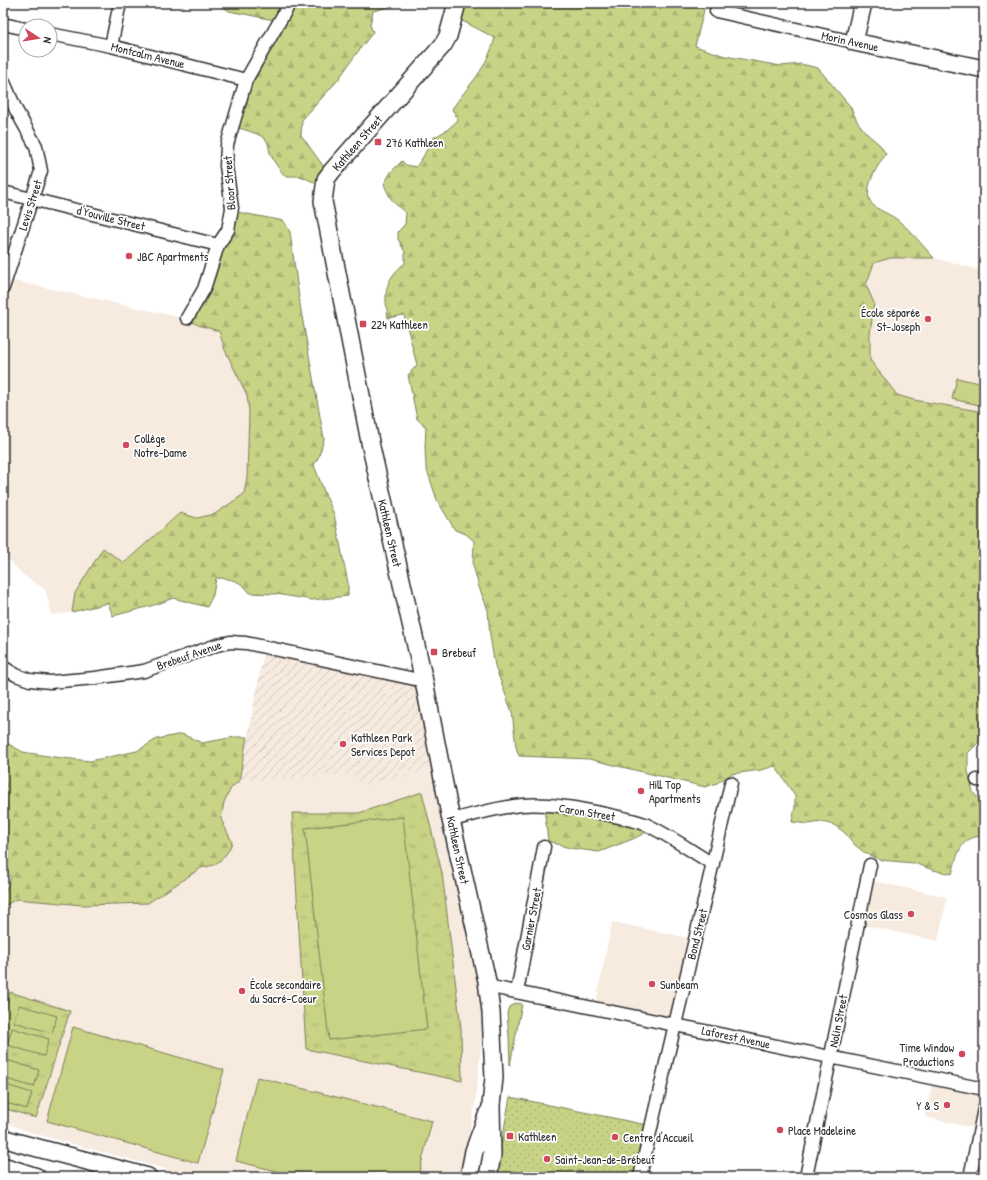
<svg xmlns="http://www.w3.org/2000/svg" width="987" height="1180" font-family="'Patrick Hand',sans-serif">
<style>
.built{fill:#f7eadf}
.industrial{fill:url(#industrial-furrows)}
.grass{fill:url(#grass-dots);stroke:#7a7f58}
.forest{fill:url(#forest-firs);stroke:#7a7f58}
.park{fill:url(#park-tufts);stroke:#7a7f58}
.garden{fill:#c8d386;stroke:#7a7f58}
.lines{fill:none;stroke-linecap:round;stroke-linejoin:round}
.street-casing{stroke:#2b2b2b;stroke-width:15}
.secondary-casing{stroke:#2b2b2b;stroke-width:20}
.street{stroke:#fff;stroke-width:12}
.secondary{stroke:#fff;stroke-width:17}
.poi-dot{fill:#d1495b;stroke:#fff;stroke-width:1.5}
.labels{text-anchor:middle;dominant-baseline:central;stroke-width:3.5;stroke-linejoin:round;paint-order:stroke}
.street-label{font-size:12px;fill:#2b2b2b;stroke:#fff}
.poi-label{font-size:12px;fill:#2b2b2b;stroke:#fff;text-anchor:start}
</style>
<defs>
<pattern id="industrial-furrows" width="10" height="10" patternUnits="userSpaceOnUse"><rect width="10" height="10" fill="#f7eadf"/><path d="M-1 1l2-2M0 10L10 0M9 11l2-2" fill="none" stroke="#d4c9c0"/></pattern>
<pattern id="grass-dots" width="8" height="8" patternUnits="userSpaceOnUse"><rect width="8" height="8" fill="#c8d386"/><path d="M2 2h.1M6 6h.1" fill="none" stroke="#acb574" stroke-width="1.8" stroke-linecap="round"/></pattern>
<pattern id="forest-firs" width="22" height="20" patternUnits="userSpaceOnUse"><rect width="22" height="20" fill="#c8d386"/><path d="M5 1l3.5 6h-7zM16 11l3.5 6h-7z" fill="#acb574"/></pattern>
<pattern id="park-tufts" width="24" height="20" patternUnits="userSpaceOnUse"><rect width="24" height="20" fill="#c8d386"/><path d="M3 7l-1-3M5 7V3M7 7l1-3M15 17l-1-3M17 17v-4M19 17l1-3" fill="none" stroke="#acb574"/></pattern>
</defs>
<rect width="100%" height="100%" fill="#fff"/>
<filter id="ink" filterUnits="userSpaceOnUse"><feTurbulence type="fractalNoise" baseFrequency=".025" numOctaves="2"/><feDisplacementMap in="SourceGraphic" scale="8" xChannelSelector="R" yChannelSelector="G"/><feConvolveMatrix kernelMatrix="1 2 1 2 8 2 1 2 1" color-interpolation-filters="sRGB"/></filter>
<g filter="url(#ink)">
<path class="built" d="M890,258H934L984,271V412L914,400L897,395L870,360V335L866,285L874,263Z
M6,279L187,319L198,325L219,331L225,350L247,395L249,412L247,477L244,494L215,514L197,518L180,513L124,564L103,548L75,593L72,612L62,614L52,615L45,589L23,575L3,554V291Z
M440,768L478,945L482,1037L475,1105L459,1177H195L36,1134L3,1122V907L16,899L83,905L149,903L201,868L214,865L223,858L229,850L232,842L221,820L224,802L231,788L239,781L356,774L357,786Z
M868,880L947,897L938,941L858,924Z
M612,922L694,939L674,1023L595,1007Z
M933,1079L984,1090V1103L979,1129L925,1117Z"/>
<path class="industrial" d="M265,646L423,680L440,768L358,786L355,774L239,781Z"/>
<path class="grass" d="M510,1097L652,1126L641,1177H495Z"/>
<path class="forest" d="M218,3H395L394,6L373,11L370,25L373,32L354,57L338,80L302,120L301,135L329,174L325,185L316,183L300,176H285C280,170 274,163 271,155C268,150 270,142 264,138C258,133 239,128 231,126L279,21L229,11Z
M456,3H698L704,10L695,46L725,56L781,66L801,64L818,68L850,106L857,121L866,133L880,145L886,154C878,165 861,190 872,204C876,209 889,214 895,218C910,229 922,245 934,258H890L874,263L866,285L874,303L870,335V360L897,395L914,400L984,412V737L968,753V771L973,792L982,804L984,813V835C980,837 976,836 972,838C958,843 956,861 952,874L933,870L914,863L880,860L865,853L855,845L844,832L834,825L822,822L808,824L792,822L795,807V796L775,766L761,770L731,774L717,783L705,787L589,759L519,756L516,747L512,712L495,666L490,636L488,610L479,587L473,565L474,541L466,534L455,530L437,500L426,467L425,447L426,427L417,419L408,375L417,365L404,315L388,318C384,293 384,280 405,263V252L398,239V232L405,224L406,213C393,203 390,199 384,184L391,172L402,161L406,165L416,167L423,157L433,138L447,130L458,120L452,109C460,97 469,87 477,76C485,64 491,52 495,38L453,16Z
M232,211L284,221L290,232L300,305L324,439L319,456L314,465L325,494L334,514L348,583V596L312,600L276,594L250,593C242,581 230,578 216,578L213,595L207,607L173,598L158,604L113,616L108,603L72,612L75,593L103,548L124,563L180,513L197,518L215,514L244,494L247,477L249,412L247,395L225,350L219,331L198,325L187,319Z
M182,734L202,743L235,737H247L239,781L231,788L224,802L221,819L232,842L229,850L223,858L214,865L201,868L148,903L83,905L16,899L3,907V897L11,877L3,869V741L23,752L54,757L90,761L137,751L157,739Z
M544,807L651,830L633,839L599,852L569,848L548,841Z"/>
<path class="park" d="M422,792L442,873L461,1028L462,1081L306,1049L292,813H359Z
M10,992L70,1011L36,1118L3,1108V1015Z"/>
<path class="garden" d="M957,378L984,384V406L952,399Z
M403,817L427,1029L329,1040L305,828Z
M515,1003L522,1004L510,1065L509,1036L507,1013L509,1007Z
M19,1005L57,1016L52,1033L14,1022Z
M73,1027L224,1070L198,1163L47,1121Z
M12,1028L49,1039L44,1056L7,1045Z
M3,1059L39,1070L34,1087L3,1078Z
M257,1077L432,1121L418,1177H300L236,1161Z
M3,1084L32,1093L27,1109L3,1102Z"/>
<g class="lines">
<defs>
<path id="street" d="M716,11L854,42
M3,24L26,29
M50,34L111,46L246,80
M111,46L120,3
M3,80L16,110L36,146L41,171L3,288
M3,192L218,245
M187,318L204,289L218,245L228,230L232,208L226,166L227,145L246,80L286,10L289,3
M3,667L16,675L30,680L50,682L95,678L144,671L217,645L230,642L246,643L424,681
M977,780L984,781
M451,820C474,815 498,807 522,805C551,803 582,809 610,815C622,818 634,820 645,824C669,835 691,851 713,864
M487,986L984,1089
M517,992L544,847
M640,1177C669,1045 702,915 731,783
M806,1177L870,865
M970,1177L984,1109"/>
<path id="secondary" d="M457,3L448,36L443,45L332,171L326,179L323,201L371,447L424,681L451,820L487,981L491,1012L494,1078L491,1105L492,1155L488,1177
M863,3L854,42L984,69
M3,1138L19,1143L148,1177
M3,1166L37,1177
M469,1177L474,1151L488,1113"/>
</defs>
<use href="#street" class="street-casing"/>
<use href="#secondary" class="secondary-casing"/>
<use href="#street" class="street"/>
<use href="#secondary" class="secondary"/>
</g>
</g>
<g class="poi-dot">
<rect x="374" y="138" width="8" height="8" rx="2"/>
<circle cx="129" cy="256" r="4"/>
<circle cx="928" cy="319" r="4"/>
<rect x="359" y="320" width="8" height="8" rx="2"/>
<circle cx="126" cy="445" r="4"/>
<rect x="430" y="648" width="8" height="8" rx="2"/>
<circle cx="343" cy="744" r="4"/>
<circle cx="641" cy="791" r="4"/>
<circle cx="911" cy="914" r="4"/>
<circle cx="652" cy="984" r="4"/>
<circle cx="242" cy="991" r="4"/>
<circle cx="962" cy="1054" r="4"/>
<circle cx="947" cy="1105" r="4"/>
<circle cx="780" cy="1130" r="4"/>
<rect x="506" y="1132" width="8" height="8" rx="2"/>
<circle cx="615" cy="1137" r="4"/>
<circle cx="547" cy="1159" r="4"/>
</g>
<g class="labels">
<g class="street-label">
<text transform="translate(850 41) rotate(12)">Morin Avenue</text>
<text transform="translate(148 55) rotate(14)">Montcalm Avenue</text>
<text transform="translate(357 143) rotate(-49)">Kathleen Street</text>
<text transform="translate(229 183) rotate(-94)">Bloor Street</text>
<text transform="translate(30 205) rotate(-72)">Levis Street</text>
<text transform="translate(111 218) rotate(14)">d'Youville Street</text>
<text transform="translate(390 533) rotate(77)">Kathleen Street</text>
<text transform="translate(189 655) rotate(-19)">Brebeuf Avenue</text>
<text transform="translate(587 812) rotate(9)">Caron Street</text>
<text transform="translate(458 850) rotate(78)">Kathleen Street</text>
<text transform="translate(531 919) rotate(-79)">Garnier Street</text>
<text transform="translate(697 934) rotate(-76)">Bond Street</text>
<text transform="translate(838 1021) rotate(-79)">Nolin Street</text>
<text transform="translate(736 1037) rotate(12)">Laforest Avenue</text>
</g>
<g class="poi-label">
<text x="386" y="142">276 Kathleen</text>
<text x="137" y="256">JBC Apartments</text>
<text x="920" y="312" text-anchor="end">École séparée<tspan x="920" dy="14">St-Joseph</tspan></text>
<text x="371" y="324">224 Kathleen</text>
<text x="134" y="438">Collège<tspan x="134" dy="14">Notre-Dame</tspan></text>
<text x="442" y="652">Brebeuf</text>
<text x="351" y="737">Kathleen Park<tspan x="351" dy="14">Services Depot</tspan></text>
<text x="649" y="784">Hill Top<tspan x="649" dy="14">Apartments</tspan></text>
<text x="903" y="914" text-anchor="end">Cosmos Glass</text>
<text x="250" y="984">École secondaire<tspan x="250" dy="14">du Sacré-Coeur</tspan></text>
<text x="660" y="984">Sunbeam</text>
<text x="954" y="1047" text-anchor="end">Time Window<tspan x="954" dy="14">Productions</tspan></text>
<text x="939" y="1105" text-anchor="end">Y &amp; S</text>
<text x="788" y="1130">Place Madeleine</text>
<text x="518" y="1136">Kathleen</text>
<text x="623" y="1137">Centre d'Accueil</text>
<text x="555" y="1159">Saint-Jean-de-Brébeuf</text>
</g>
</g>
<rect width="987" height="1180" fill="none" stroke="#fff" stroke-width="16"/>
<rect x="8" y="8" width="971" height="1164" fill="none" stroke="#2b2b2b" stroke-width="1.5" filter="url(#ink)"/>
<g transform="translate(38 38) rotate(102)"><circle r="19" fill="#ffffff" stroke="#aaaaaa"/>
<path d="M0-3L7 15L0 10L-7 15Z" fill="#d1495b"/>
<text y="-6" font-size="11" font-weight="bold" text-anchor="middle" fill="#2b2b2b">N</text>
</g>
</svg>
